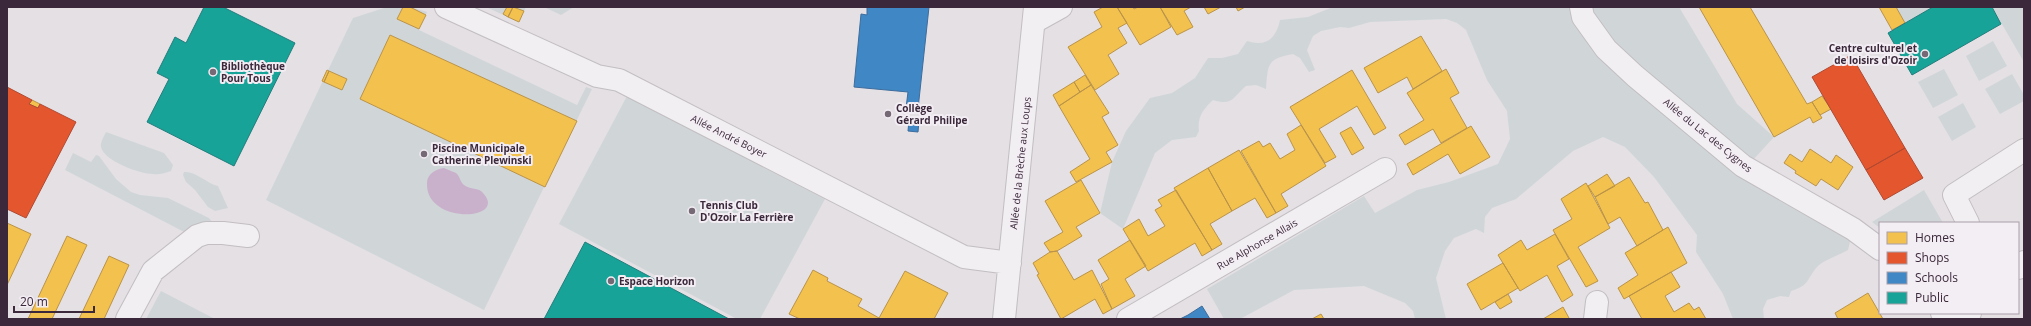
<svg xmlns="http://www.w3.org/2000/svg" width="2031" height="326" font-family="'Open Sans',sans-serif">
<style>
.green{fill:#d0d6d8}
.water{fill:#c9b1cc}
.homes{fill:#f2c14e;stroke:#bb9348}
.shops{fill:#e4572e;stroke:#b14932}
.schools{fill:#3f88c5;stroke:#3e6c9c}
.public{fill:#17a398;stroke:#227e7c}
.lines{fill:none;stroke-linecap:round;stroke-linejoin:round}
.minor-casing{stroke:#c2bec2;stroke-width:24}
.minor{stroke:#f1eff1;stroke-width:22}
.poi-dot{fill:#766976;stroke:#f3edf4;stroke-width:1.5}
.labels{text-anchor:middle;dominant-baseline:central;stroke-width:4;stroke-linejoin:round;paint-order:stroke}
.poi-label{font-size:10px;font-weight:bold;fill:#3b293b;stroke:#f3edf4;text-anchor:start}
.street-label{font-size:10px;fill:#3b293b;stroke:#f3edf4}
</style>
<rect width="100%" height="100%" fill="#e4e0e4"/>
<path class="green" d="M387,7H411L427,12L419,30L577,105L586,87L592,89L484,310L266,200L353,18Z
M486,7H526L519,22Z
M544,7H574L561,15Z
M1333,7H1679L1737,104L1774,137L1753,160L1853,229L1848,250C1839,255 1824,260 1817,267C1806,280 1810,285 1791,291L1789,297L1780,296L1767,300L1763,309L1764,319H1733L1723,294L1696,252L1697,235L1654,177L1625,147L1603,137L1573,151L1516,199L1492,208L1485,217L1484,233L1476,229L1454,238L1445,251L1436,278L1446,319H1415L1413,311L1405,303L1364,286L1294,290L1240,319H1224L1207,289L1364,196L1375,213L1417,190L1449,182L1498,164L1510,139L1507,111L1487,80L1466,30L1457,23L1446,19L1370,22L1349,28L1340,27L1321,31L1313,36L1307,50L1315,70L1309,72L1300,58L1293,54C1266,59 1268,65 1266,89L1256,85L1246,86C1232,98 1233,106 1213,100C1203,109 1197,118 1199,131L1196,137L1172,140L1155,153L1123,229L1100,213L1112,162L1126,131L1150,98L1172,93L1195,78L1208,58H1222L1238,54L1247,41C1266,47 1276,39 1280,20L1308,17Z
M1896,7H1933L1905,23Z
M1992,7H2024V62Z
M1993,41L2007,66L1979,81L1966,56Z
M1944,69L1958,95L1933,108L1918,82Z
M2012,74L2024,95V101L2000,114L1985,89Z
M627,96L825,199L760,319H737L559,224Z
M1963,103L1976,127L1952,141L1938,117Z
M106,132L164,153L173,165L171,171C165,173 159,175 153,174C140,174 104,161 101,147C100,143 104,136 106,132Z
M73,153L91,162L96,155L99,156L116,179L131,192L140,195L168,198L209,218L212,222L190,235L65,170Z
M184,172C196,171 206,183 218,186L228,208L215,211L208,207L195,190L186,182L183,175Z
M1924,190L1943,223H1880V228L1872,222Z
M161,291L215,319H146Z"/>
<path class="water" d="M444,168L456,173C460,176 460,182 464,185C470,190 479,187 483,193C509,221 425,225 427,183C427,174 436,169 444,168Z"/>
<path class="homes" d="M403,7H410L426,15L419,29L397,19Z
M507,7H513L508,17L503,14Z
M513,7L524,11L519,22L508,17Z
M1103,7H1117L1127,23L1118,28L1127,43L1108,55L1119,74L1095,90L1068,47L1102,27L1094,12Z
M1117,7H1133L1134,9L1138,7H1160L1171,27L1140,45Z
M1160,7H1191L1184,11L1193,27L1177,35Z
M1204,7H1221L1208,14Z
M1236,7H1245L1238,11Z
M1699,7H1750L1807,104L1812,102L1822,118L1813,123L1810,117L1774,137Z
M1879,7H1896L1905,23L1892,30Z
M390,35L577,121L545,187L360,99Z
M1421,36L1442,71L1413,89L1407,77L1378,93L1364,68Z
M1446,69L1459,93L1450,98L1467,128L1441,143L1433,129L1405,145L1399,135L1424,120L1407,93Z
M327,70L329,71L324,82L322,81Z
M1352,70L1386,128L1374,135L1357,106L1319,129L1336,157L1325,163L1290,107Z
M329,71L347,79L342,90L324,82Z
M1085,75L1091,85L1080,92L1074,82Z
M1074,82L1080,92L1059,106L1053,95Z
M1091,85L1109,113L1102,117L1118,145L1106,152L1112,162L1076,182L1070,172L1090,159L1059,106Z
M1822,96L1831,109L1820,115L1812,102Z
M32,100L40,104L38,108L29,104Z
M1301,125L1326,166L1281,194L1288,206L1276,213L1241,151L1259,141L1263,147L1270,143L1280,159L1295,150L1287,134Z
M1471,126L1490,157L1460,174L1448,154L1413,175L1407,164Z
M1351,127L1364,148L1352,155L1340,133Z
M1810,149L1831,163L1836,155L1853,167L1838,190L1821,179L1816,186L1795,173L1796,171L1784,163L1790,154L1802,162Z
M1239,150L1276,213L1267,218L1255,198L1232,211L1208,168Z
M1208,168L1232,211L1210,224L1222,244L1212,250L1174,188Z
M1607,174L1615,186L1595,197L1588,186Z
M1629,177L1645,203L1648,202L1663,230L1637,246L1620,217L1608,224L1595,197Z
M1081,180L1100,213L1076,227L1082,236L1057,251L1050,252L1044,243L1063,232L1045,201Z
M1586,183L1610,228L1578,247L1598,281L1586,287L1553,230L1572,219L1561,199Z
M1176,190L1212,250L1202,256L1195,243L1148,271L1123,229L1139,219L1148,236L1165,226L1155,210L1162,206L1158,200Z
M7,223L31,234L7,285Z
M1668,227L1687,263L1624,299L1618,288L1638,275L1625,253Z
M1555,234L1569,259L1557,266L1573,295L1562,302L1547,275L1520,291L1498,255L1521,240L1527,250Z
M67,236L87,245L52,319H28Z
M1130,240L1146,266L1125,279L1135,296L1112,309L1101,284L1109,279L1098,260Z
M1057,251L1074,280L1092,270L1112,309L1103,314L1095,299L1061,319L1037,275L1039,274L1033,263L1050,252Z
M109,256L129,265L104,319H79Z
M1503,263L1518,288L1481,310L1467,284Z
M813,270L828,278L827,281L862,299L858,306L879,318L905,271L948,293L934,319H800L789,314Z
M1671,272L1680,287L1665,296L1674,312L1689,303L1694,310L1699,307L1706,319H1642L1629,296Z
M1868,293L1883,319H1838L1835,313Z
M1508,294L1512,302L1500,309L1495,302Z
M1563,307L1569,318L1567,319H1543Z
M1321,314L1324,319H1312Z"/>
<path class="shops" d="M1851,55L1905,148L1866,170L1812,77Z
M7,87L32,100L29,104L38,108L40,104L76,122L26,218L7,209Z
M1905,148L1923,178L1884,200L1866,170Z"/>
<path class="schools" d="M867,7H929L918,109L906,108L908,92L854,87L861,14L867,15Z
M909,120L919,121L918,132L908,131Z
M1202,306L1210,319H1180L1188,315Z"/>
<path class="public" d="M204,7H223L295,43L234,166L147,122L169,79L157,73L175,37L186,43Z
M1933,7H1992L2001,24L1912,75L1888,33Z
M585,242L729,319H544Z"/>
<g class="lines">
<defs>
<path id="minor" d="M446,7L597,76L619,80L964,257L1010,263
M1581,7L1583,17L1606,49L1635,76L1743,166L1853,229L1880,249
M1034,22L1061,7
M1968,223L1954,195L2024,150
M2018,268L2024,262
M1942,313L1948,319
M127,319L153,271L197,236L206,233H223L248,236
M1004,319L1035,7
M1128,319L1385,169
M1595,319L1597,302
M1964,319L1970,313"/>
</defs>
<use href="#minor" class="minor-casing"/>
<use href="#minor" class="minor"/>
</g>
<g class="poi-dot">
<circle cx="1925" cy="54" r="4"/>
<circle cx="213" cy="72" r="4"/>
<circle cx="888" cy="114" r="4"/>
<circle cx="424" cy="154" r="4"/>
<circle cx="692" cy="211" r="4"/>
<circle cx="611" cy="281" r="4"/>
</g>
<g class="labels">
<g class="poi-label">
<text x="1917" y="48" text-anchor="end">Centre culturel et<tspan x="1917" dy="12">de loisirs d'Ozoir</tspan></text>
<text x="221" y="66">Bibliothèque<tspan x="221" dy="12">Pour Tous</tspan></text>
<text x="896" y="108">Collège<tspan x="896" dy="12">Gérard Philipe</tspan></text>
<text x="432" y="148">Piscine Municipale<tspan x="432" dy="12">Catherine Plewinski</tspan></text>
<text x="700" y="205">Tennis Club<tspan x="700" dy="12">D'Ozoir La Ferrière</tspan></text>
<text x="619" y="281">Espace Horizon</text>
</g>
<g class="street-label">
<text transform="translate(1708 135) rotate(39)">Allée du Lac des Cygnes</text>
<text transform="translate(729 136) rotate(27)">Allée André Boyer</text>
<text transform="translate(1020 163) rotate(-84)">Allée de la Brèche aux Loups</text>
<text transform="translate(1257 244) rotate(-30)">Rue Alphonse Allais</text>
</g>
</g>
<rect width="2031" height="326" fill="none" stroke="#3b293b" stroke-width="16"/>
<rect x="1879" y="222" width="140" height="92" fill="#f3edf4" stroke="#a99faa"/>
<rect x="1887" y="232" width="20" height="12" fill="#f2c14e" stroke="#a99faa"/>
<text x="1915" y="242" font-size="12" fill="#3b293b">Homes</text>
<rect x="1887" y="252" width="20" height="12" fill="#e4572e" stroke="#a99faa"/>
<text x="1915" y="262" font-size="12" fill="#3b293b">Shops</text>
<rect x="1887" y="272" width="20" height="12" fill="#3f88c5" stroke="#a99faa"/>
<text x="1915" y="282" font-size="12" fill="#3b293b">Schools</text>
<rect x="1887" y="292" width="20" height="12" fill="#17a398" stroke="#a99faa"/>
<text x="1915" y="302" font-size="12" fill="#3b293b">Public</text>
<path d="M14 306v6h80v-6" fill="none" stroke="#3b293b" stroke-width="2"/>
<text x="20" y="306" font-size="12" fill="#3b293b" stroke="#f3edf4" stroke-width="3" paint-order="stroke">20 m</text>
</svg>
